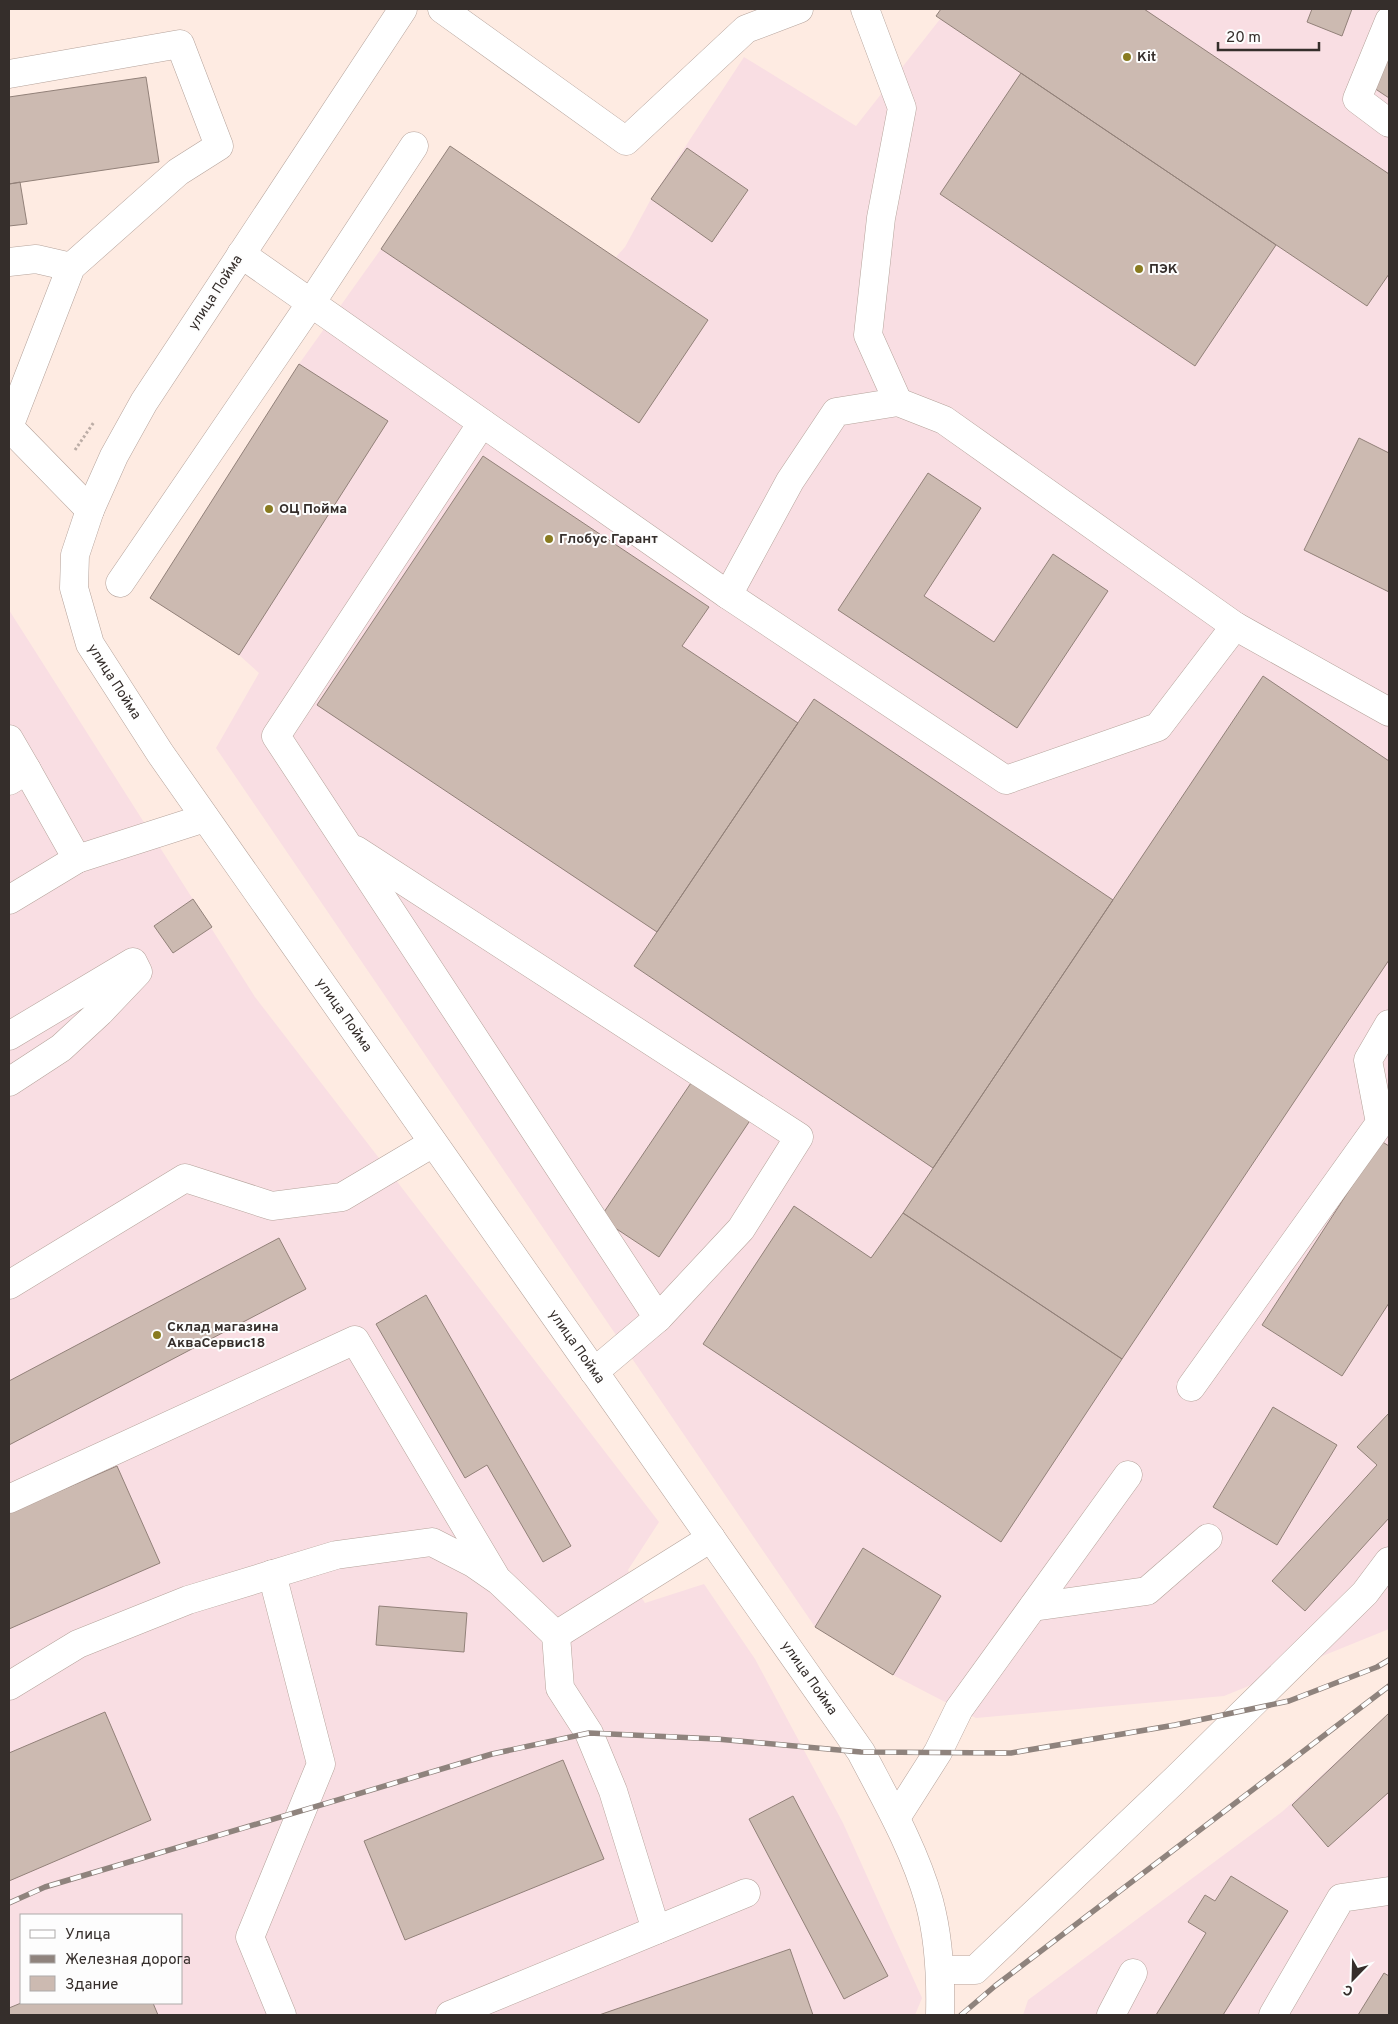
<svg xmlns="http://www.w3.org/2000/svg" width="1398" height="2024" font-family="Overpass,sans-serif">
<style>
.industrial{fill:#f9dee3;fill-rule:evenodd}
.building{fill:#ccbab1;stroke:#928179}
.lines{fill:none;stroke-linecap:round;stroke-linejoin:round}
.minor-casing{stroke:#b5a39b;stroke-width:29}
.path{stroke:#bcada6;stroke-width:3;stroke-dasharray:2.5 2.5;stroke-linecap:butt}
.minor{stroke:#fff;stroke-width:28}
.rail-casing{stroke:#8f837d;stroke-width:5.5}
.rail{stroke:#fdfdfd;stroke-width:4;stroke-dasharray:11;stroke-linecap:butt}
.poi-dot{fill:#897b20;stroke:#fdfdfd;stroke-width:2}
.labels{text-anchor:middle;dominant-baseline:central;stroke-width:4;stroke-linejoin:round;paint-order:stroke}
.poi-label{font-size:14px;font-weight:bold;fill:#352e2b;stroke:#fdfdfd;text-anchor:start}
.street-label{font-size:14px;fill:#352e2b;stroke:#fdfdfd}
</style>
<rect width="100%" height="100%" fill="#feebe2"/>
<path class="industrial" d="M948,9H1389V1629L1224,1696L976,1718L893,1675L815,1627L216,748L259,673L239,655L150,598L299,364L381,249L638,422L708,320L616,257L625,247L651,199L744,57L856,126Z
M9,610L255,997L659,1522L628,1570L634,1586L645,1603L704,1584L755,1659L843,1823L922,1998L915,2015H9ZM21,1915H181V2003H21Z
M1389,1713V2015H1023L1028,2000L1283,1811Z"/>
<path class="building" d="M941,9H1144L1389,174V274L1367,306L936,16Z
M1312,9H1352L1342,36L1307,22Z
M1389,52V98L1368,84Z
M1021,73L1276,245L1195,366L940,194Z
M146,77L159,162L9,184V97Z
M450,146L708,320L639,423L381,249Z
M687,148L748,190L712,242L651,199Z
M20,182L27,224L9,226V184Z
M299,364L388,421L239,655L150,598Z
M1359,438L1389,453V592L1304,550Z
M483,456L709,607L682,646L798,723L657,932L317,705Z
M928,473L981,508L924,596L994,642L1053,554L1108,591L1017,728L838,610Z
M1263,676L1389,761V960L1122,1359L903,1213Z
M814,699L1113,900L933,1168L634,966Z
M193,899L212,927L173,953L154,926Z
M695,1077L753,1116L659,1257L600,1218Z
M1381,1141L1389,1146V1303L1342,1376L1262,1325Z
M794,1206L871,1258L903,1213L1122,1359L1001,1542L703,1344Z
M279,1238L306,1289L9,1445V1381Z
M426,1295L571,1546L543,1562L487,1465L465,1478L376,1324Z
M1273,1407L1337,1445L1277,1545L1213,1507Z
M1389,1413V1518L1305,1611L1272,1581L1377,1465L1357,1447Z
M117,1466L160,1563L9,1629V1513Z
M863,1548L941,1596L893,1675L815,1627Z
M379,1606L467,1613L464,1652L376,1645Z
M105,1712L151,1820L9,1881V1753Z
M1389,1713V1792L1328,1847L1292,1805Z
M563,1760L604,1859L405,1940L364,1841Z
M793,1796L888,1976L844,1999L749,1819Z
M1231,1876L1288,1911L1223,2015H1156L1206,1933L1188,1922L1205,1895L1215,1901Z
M790,1949L813,2015H599Z
M1384,1973L1389,1976V2015H1358Z
M21,2003H153L158,2015H9V2008Z"/>
<g class="lines">
<defs>
<g id="minor">
<path id="s1" d="M403,9L144,402L114,456L90,510L75,555L74,588L90,644L160,753L861,1752C886,1800 914,1848 929,1901C939,1938 941,1977 940,2015"/>
<path d="M442,9L626,141L746,29L799,9"/>
<path d="M865,9L902,108L881,218L868,335L898,402"/>
<path d="M1389,21L1357,99L1389,123"/>
<path d="M9,74L180,44L219,146L178,172L71,267L9,427L90,510"/>
<path d="M241,254L728,595L1006,780L1158,727L1235,626"/>
<path d="M9,262L36,259L71,267"/>
<path d="M482,423L276,736L658,1318L594,1372"/>
<path d="M120,583L311,303L414,146"/>
<path d="M728,595L790,481L836,412L898,402L944,420L1235,626L1389,712"/>
<path d="M9,739L27,770L9,781"/>
<path d="M27,770L77,859"/>
<path d="M356,850L799,1137L741,1229L658,1318"/>
<path d="M9,900L77,859L205,818"/>
<path d="M9,1036L133,962L138,972L100,1012L61,1048L9,1082"/>
<path d="M9,1285L185,1178L272,1206L342,1197L433,1143"/>
<path d="M1191,1387L1380,1123L1368,1060L1389,1024"/>
<path d="M9,1499L355,1340L495,1576"/>
<path d="M272,1574L321,1764L250,1937L282,2015"/>
<path d="M1033,1607L1147,1591L1208,1538"/>
<path d="M556,1635L560,1688L589,1733L613,1791L656,1930"/>
<path d="M9,1686L78,1644L188,1600L336,1555L432,1542L473,1563L499,1581L556,1635L711,1538"/>
<path d="M896,1818L938,1752L959,1709L1128,1475"/>
<path d="M941,1970H975L1177,1778L1365,1593L1389,1561"/>
<path d="M450,2015L746,1893"/>
<path d="M1111,2015L1133,1973"/>
<path d="M1273,2015L1341,1898L1389,1891"/>
</g>
</defs>
<use href="#minor" class="minor-casing"/>
<path class="path" d="M75,450L94,422"/>
<use href="#minor" class="minor"/>
<defs>
<path id="rail" d="M9,1903L45,1887L492,1754L589,1733L717,1739L861,1752L1011,1753L1175,1725L1289,1701L1377,1667L1389,1660
M961,2015L995,1986L1389,1686"/>
</defs>
<use href="#rail" class="rail-casing"/>
<use href="#rail" class="rail"/>
</g>
<g class="poi-dot">
<circle cx="1127" cy="57" r="5"/>
<circle cx="1139" cy="269" r="5"/>
<circle cx="269" cy="509" r="5"/>
<circle cx="549" cy="539" r="5"/>
<circle cx="157" cy="1335" r="5"/>
</g>
<g class="labels">
<g class="poi-label">
<text x="1137" y="57">Kit</text>
<text x="1149" y="269">ПЭК</text>
<text x="279" y="509">ОЦ Пойма</text>
<text x="559" y="539">Глобус Гарант</text>
<text x="167" y="1327">Склад магазина<tspan x="167" dy="16">АкваСервис18</tspan></text>
</g>
<g class="street-label">
<text transform="translate(216 293) rotate(-57)">улица Пойма</text>
<text stroke="none"><textPath href="#s1" startOffset="775">улица Пойма</textPath></text>
<text stroke="none"><textPath href="#s1" startOffset="1180">улица Пойма</textPath></text>
<text stroke="none"><textPath href="#s1" startOffset="1585">улица Пойма</textPath></text>
<text stroke="none"><textPath href="#s1" startOffset="1990">улица Пойма</textPath></text>
</g>
</g>
<rect width="1398" height="2024" fill="none" stroke="#352e2b" stroke-width="20"/>
<rect x="20" y="1914" width="162" height="90" fill="#fdfdfd" stroke="#adaaa9"/>
<rect x="30" y="1930" width="25" height="8" fill="#ffffff" stroke="#adaaa9"/>
<text x="65" y="1939" font-size="15" fill="#352e2b">Улица</text>
<rect x="30" y="1955" width="25" height="8" fill="#8f837d" stroke="#adaaa9"/>
<text x="65" y="1964" font-size="15" fill="#352e2b">Железная дорога</text>
<rect x="30" y="1976" width="25" height="15" fill="#ccbab1" stroke="#adaaa9"/>
<text x="65" y="1989" font-size="15" fill="#352e2b">Здание</text>
<g transform="translate(1353 1979) rotate(203)" stroke="#fdfdfd" stroke-width="4" paint-order="stroke">
<path d="M0-4L9 19L0 12L-9 19Z" fill="#352e2b"/>
<text y="-8" font-size="14" font-weight="bold" text-anchor="middle" fill="#352e2b">С</text>
</g>
<path d="M1218 42v8h101v-8" fill="none" stroke="#352e2b" stroke-width="2.5"/>
<text x="1226" y="42" font-size="15" fill="#352e2b" stroke="#fdfdfd" stroke-width="4" paint-order="stroke">20 m</text>
</svg>
